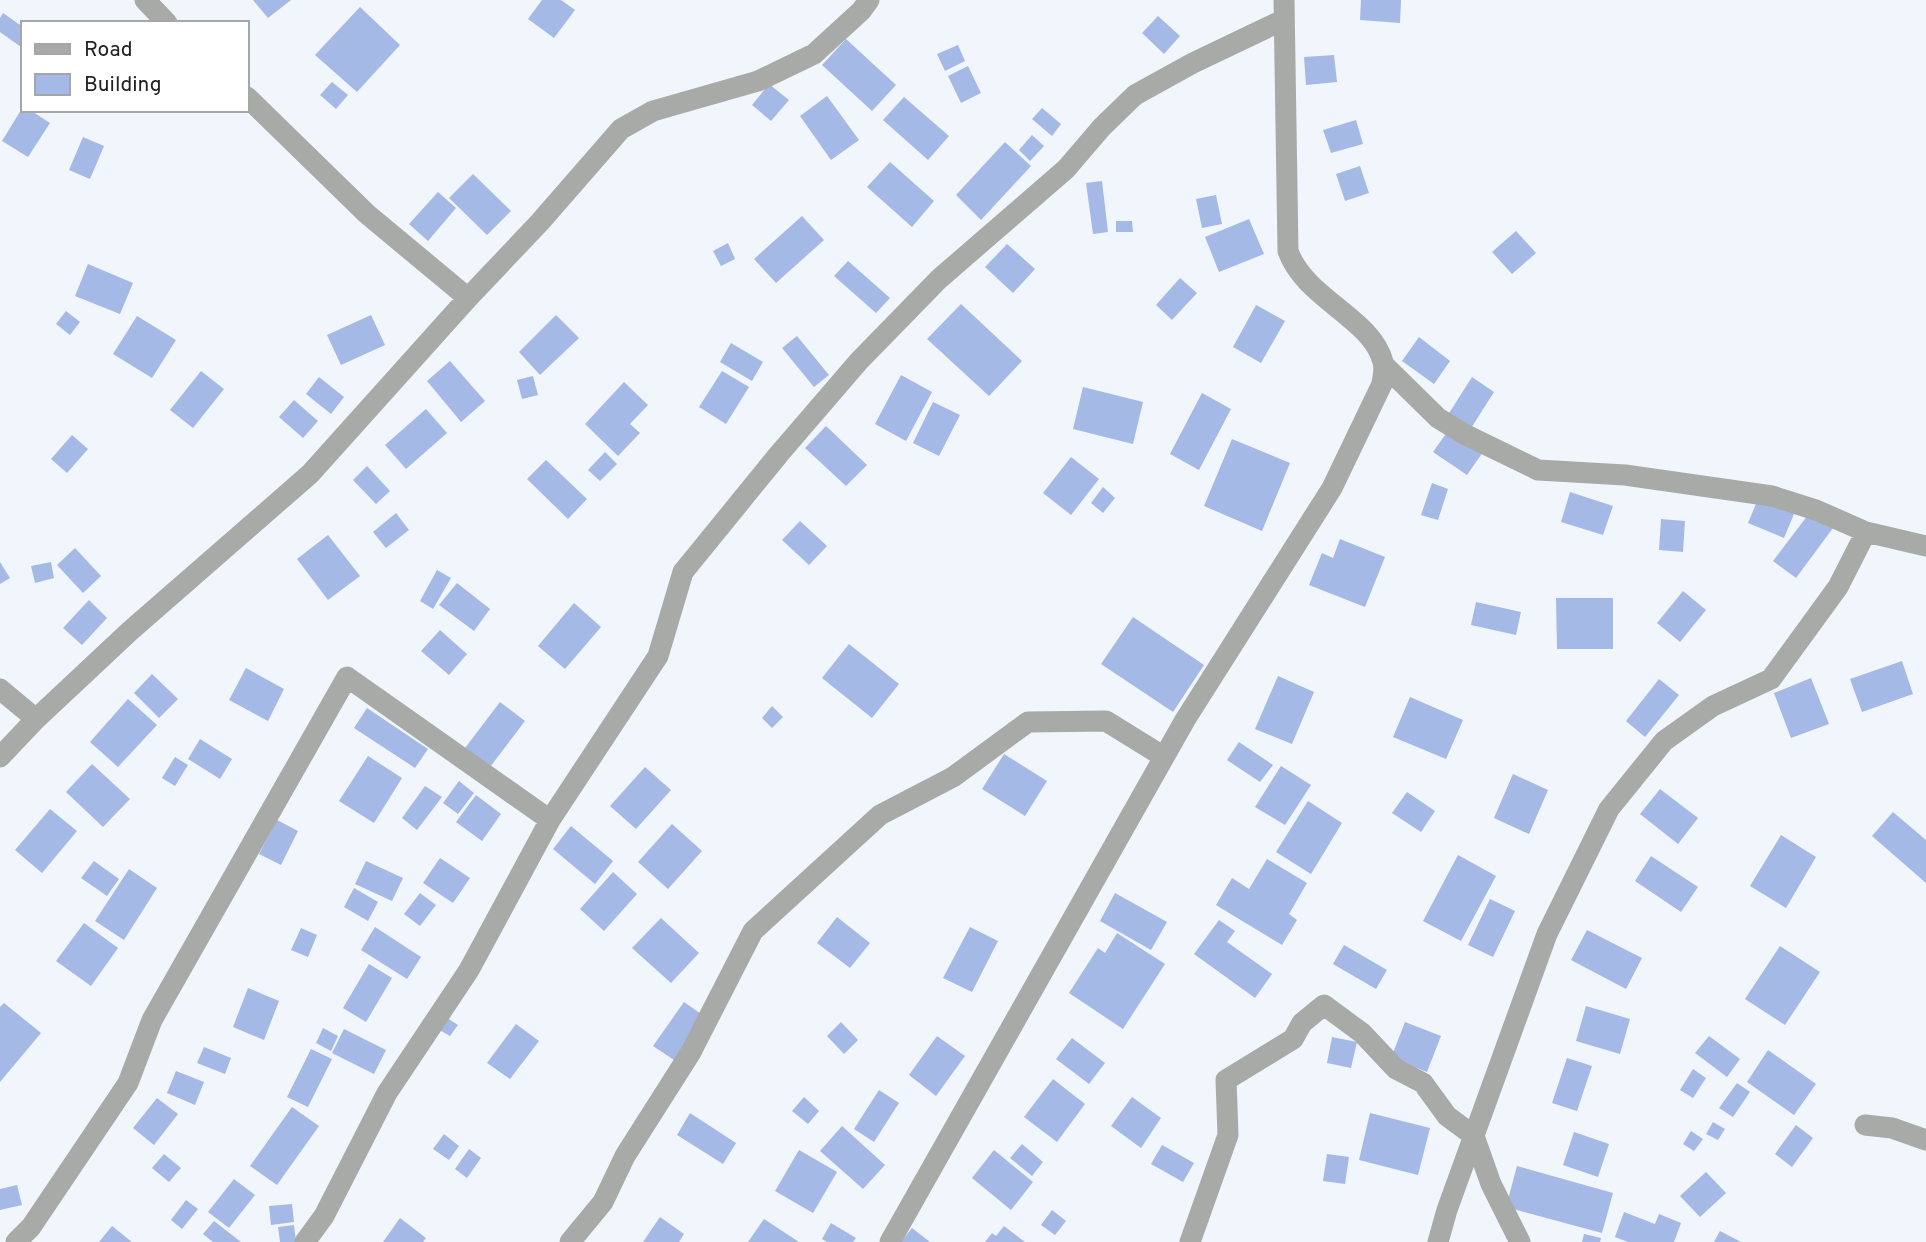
<svg xmlns="http://www.w3.org/2000/svg" width="1926" height="1242" font-family="Overpass,sans-serif">
<style>
.building{fill:#a4b9e5}
.lines{fill:none;stroke-linecap:round;stroke-linejoin:round}
.minor{stroke:#a7aaa7;stroke-width:21}
</style>
<rect width="100%" height="100%" fill="#f1f5fc"/>
<path class="building" d="M253,0H291L268,18Z
M542,0H561L575,10L554,38L528,19Z
M1361,0H1401L1400,23L1360,20Z
M360,7L400,45L357,92L315,55Z
M3,13L23,27L21,47L0,32V18Z
M1158,16L1180,36L1164,54L1142,33Z
M846,39L896,85L872,111L822,65Z
M958,45L965,61L945,71L937,54Z
M1334,55L1337,82L1306,85L1304,57Z
M968,66L981,93L961,103L948,76Z
M332,82L348,95L336,109L320,95Z
M769,84L789,100L771,121L752,105Z
M827,96L859,140L831,160L800,116Z
M904,97L949,136L928,160L883,120Z
M1042,108L1061,124L1052,136L1032,119Z
M21,110H30L50,123L28,157L2,141Z
M1356,120L1363,144L1331,153L1323,130Z
M1032,135L1044,146L1030,161L1019,150Z
M83,137L104,146L90,179L69,170Z
M1005,142L1031,166L981,220L956,195Z
M890,162L934,201L912,227L867,187Z
M1360,166L1369,193L1345,201L1336,174Z
M473,174L511,211L487,235L449,198Z
M1102,181L1108,232L1093,234L1086,183Z
M438,192L456,208L428,241L409,224Z
M1216,195L1222,224L1202,228L1196,199Z
M802,216L824,240L776,283L754,259Z
M1249,219L1264,254L1219,272L1205,237Z
M1116,221H1132L1133,232H1116Z
M1516,231L1536,253L1512,274L1492,252Z
M728,243L735,259L721,266L713,251Z
M1007,244L1035,269L1013,293L985,267Z
M848,261L890,298L876,313L834,276Z
M88,264L133,283L120,314L75,296Z
M1180,278L1197,293L1172,320L1156,305Z
M961,304L1022,361L989,396L927,339Z
M1256,305L1285,321L1261,363L1233,347Z
M66,311L80,322L70,335L56,324Z
M371,315L385,345L341,365L327,335Z
M556,315L579,338L540,375L519,352Z
M137,316L176,340L152,378L113,354Z
M797,336L829,375L814,387L782,348Z
M1419,337L1450,361L1434,384L1402,361Z
M731,343L763,362L752,381L720,362Z
M450,361L485,401L461,422L427,381Z
M201,371L224,389L193,428L170,410Z
M722,371L749,387L726,424L699,407Z
M901,375L932,392L906,441L875,424Z
M533,376L538,395L522,399L517,380Z
M319,377L344,397L331,414L306,394Z
M1472,377L1494,392L1468,433L1446,418Z
M624,382L648,405L630,424L640,433L618,456L585,424Z
M1083,387L1143,402L1133,444L1073,429Z
M1202,393L1231,409L1199,470L1170,454Z
M294,400L318,421L303,438L279,417Z
M933,402L960,415L939,456L913,443Z
M426,409L447,433L406,469L385,445Z
M826,426L867,465L846,486L805,448Z
M1450,428L1483,452L1467,475L1433,452Z
M72,435L88,449L67,473L51,459Z
M1232,439L1290,463L1262,531L1204,506Z
M605,452L617,464L600,481L588,470Z
M1071,457L1099,479L1071,515L1043,493Z
M546,460L587,499L568,519L527,479Z
M367,466L390,491L376,504L353,480Z
M1432,483L1448,489L1438,520L1421,515Z
M1103,487L1115,498L1103,513L1091,503Z
M1570,492L1613,506L1603,535L1561,522Z
M1758,499L1794,514L1784,538L1748,523Z
M1811,511L1833,528L1796,578L1773,561Z
M396,513L409,530L386,548L373,532Z
M1661,519L1685,521L1683,552L1659,550Z
M800,521L827,546L809,565L782,540Z
M328,535L360,576L328,600L297,559Z
M1340,539L1385,557L1365,607L1309,585L1322,553L1333,558Z
M75,548L101,576L83,593L57,565Z
M0,562L10,578L0,584Z
M51,562L54,578L35,583L31,566Z
M437,570L451,578L433,609L420,601Z
M457,583L490,609L474,631L439,605Z
M1683,591L1706,610L1680,642L1657,623Z
M1556,598H1613V649H1557Z
M89,600L107,618L82,645L63,628Z
M1476,602L1521,612L1516,635L1471,625Z
M574,603L601,627L565,669L538,646Z
M1133,617L1204,665L1173,712L1101,664Z
M440,630L467,654L449,675L421,651Z
M849,644L899,684L872,718L822,678Z
M1902,661L1913,694L1862,712L1850,679Z
M246,668L284,689L268,721L229,700Z
M152,674L178,699L159,718L134,693Z
M1278,676L1314,692L1292,744L1255,729Z
M1811,678L1829,724L1791,738L1774,693Z
M1659,679L1679,695L1645,737L1626,721Z
M1410,697L1463,720L1446,759L1393,737Z
M128,699L157,725L118,767L90,742Z
M500,702L525,721L487,771L462,752Z
M772,706L783,717L772,728L762,718Z
M367,708L428,749L415,768L354,728Z
M200,739L232,759L220,779L188,759Z
M1239,742L1273,765L1260,782L1227,760Z
M1004,754L1047,781L1025,816L982,789Z
M368,756L402,778L374,823L339,801Z
M175,757L188,765L175,786L162,778Z
M92,764L130,799L103,827L66,792Z
M1281,766L1311,785L1285,825L1255,807Z
M645,767L671,790L636,829L610,806Z
M1513,774L1548,790L1529,834L1494,818Z
M459,781L474,793L458,814L443,803Z
M425,786L442,797L417,830L402,818Z
M1660,789L1698,818L1678,844L1640,814Z
M1407,792L1435,811L1421,832L1392,813Z
M476,795L501,814L482,841L456,822Z
M1308,801L1342,823L1311,874L1276,852Z
M50,809L77,831L42,873L15,850Z
M1893,812L1926,840V883L1872,836Z
M277,820L298,831L281,865L259,854Z
M672,824L702,851L668,889L638,862Z
M571,826L613,861L595,884L553,849Z
M1781,835L1816,857L1786,908L1750,886Z
M1458,855L1496,876L1461,941L1423,921Z
M1651,856L1698,887L1681,912L1635,881Z
M440,858L470,878L453,903L423,883Z
M1267,859L1307,883L1289,914L1297,920L1282,945L1216,905L1232,878L1249,889Z
M94,861L119,879L107,896L81,878Z
M366,861L403,878L392,901L355,884Z
M129,869L157,888L124,940L95,921Z
M613,872L637,894L604,931L580,909Z
M354,888L378,902L368,921L344,907Z
M420,893L436,905L420,926L404,914Z
M1115,893L1167,922L1151,950L1100,921Z
M1490,899L1515,911L1493,957L1468,945Z
M837,917L870,943L850,968L817,943Z
M661,918L699,953L671,983L632,948Z
M1219,920L1235,931L1227,942L1272,974L1255,998L1194,954Z
M84,923L118,948L91,986L56,961Z
M375,927L421,957L407,979L361,950Z
M970,927L998,941L972,992L943,978Z
M301,928L317,935L308,957L291,950Z
M1587,930L1642,958L1626,989L1571,960Z
M1117,933L1165,964L1123,1029L1069,993L1098,948L1105,953Z
M1344,945L1387,970L1376,989L1333,964Z
M1780,946L1820,972L1785,1025L1745,999Z
M369,964L392,978L366,1022L343,1008Z
M248,988L279,1001L264,1040L233,1027Z
M684,1002L704,1016L674,1060L653,1046Z
M4,1003L41,1033L0,1082V1007Z
M1586,1006L1630,1019L1620,1054L1576,1041Z
M444,1016L458,1025L450,1036L436,1028Z
M841,1022L858,1040L844,1054L827,1036Z
M1405,1022L1441,1036L1427,1072L1391,1058Z
M516,1024L539,1041L510,1079L487,1063Z
M323,1028L338,1036L331,1051L316,1043Z
M344,1029L386,1050L374,1074L332,1053Z
M937,1036L965,1056L936,1096L909,1075Z
M1709,1036L1740,1059L1727,1077L1695,1053Z
M1332,1037L1357,1042L1351,1068L1327,1063Z
M1072,1038L1105,1063L1089,1084L1056,1059Z
M204,1047L231,1058L225,1074L197,1063Z
M311,1049L332,1059L308,1107L287,1097Z
M1768,1050L1816,1084L1794,1115L1747,1082Z
M1567,1058L1592,1066L1577,1111L1552,1103Z
M1693,1069L1706,1078L1693,1098L1680,1090Z
M176,1071L204,1082L195,1105L167,1093Z
M1053,1079L1085,1104L1057,1142L1024,1117Z
M1737,1083L1750,1092L1733,1117L1719,1108Z
M879,1090L899,1103L874,1142L854,1129Z
M804,1097L819,1111L808,1124L792,1111Z
M1132,1097L1161,1118L1141,1148L1111,1126Z
M157,1098L178,1114L154,1145L133,1128Z
M292,1107L319,1126L277,1185L250,1166Z
M690,1113L736,1143L723,1164L677,1135Z
M1370,1113L1430,1128L1418,1175L1359,1160Z
M1713,1122L1725,1129L1718,1140L1706,1134Z
M1796,1125L1813,1138L1792,1167L1775,1154Z
M842,1126L885,1165L863,1189L820,1151Z
M1691,1131L1703,1139L1694,1151L1683,1144Z
M1574,1132L1609,1144L1598,1177L1563,1165Z
M444,1134L459,1146L449,1160L433,1149Z
M1022,1144L1043,1162L1032,1176L1010,1158Z
M1162,1145L1194,1163L1183,1182L1151,1164Z
M469,1149L481,1158L467,1178L455,1169Z
M799,1150L837,1172L813,1213L775,1191Z
M994,1150L1033,1182L1011,1210L972,1178Z
M164,1154L181,1168L169,1182L152,1168Z
M1327,1154L1349,1157L1345,1184L1323,1181Z
M1517,1166L1613,1193L1602,1233L1506,1207Z
M1706,1172L1726,1193L1700,1217L1680,1196Z
M234,1179L255,1195L229,1228L208,1212Z
M17,1185L22,1205L0,1210V1189Z
M186,1200L198,1209L182,1229L171,1220Z
M292,1204L294,1222L271,1225L269,1206Z
M1052,1210L1066,1221L1055,1235L1041,1225Z
M1624,1212L1655,1224L1659,1214L1681,1223L1674,1242H1628L1615,1237Z
M660,1217L684,1234L679,1242H643Z
M400,1218L426,1238L423,1242H383Z
M764,1219L799,1242H748Z
M214,1221L241,1242H213L203,1234Z
M831,1223L856,1238L853,1242H827L822,1239Z
M294,1225L296,1242H280L278,1227Z
M112,1226L132,1242H99Z
M1004,1226L1025,1242H985L992,1233L996,1236Z
M912,1228L930,1242H901Z
M1720,1231L1741,1242H1714Z
M1584,1234L1601,1238L1600,1242H1582Z"/>
<g class="lines">
<path class="minor" d="M145,0L167,23
M247,97L367,214L468,298
M1384,365L1438,418L1464,434L1538,470L1625,475L1772,496L1816,510L1866,532L1926,546
M0,689L36,719
M0,757L36,719L130,631L310,474L468,298L540,222L621,129L653,111L758,81L814,54L861,11L869,0
M1865,1125L1892,1128L1926,1140
M16,1242L31,1227L128,1083L152,1020L347,677L550,820
M305,1242L324,1216L387,1093L469,970L550,820L658,656L683,572L779,454L859,361L939,279L1066,169L1102,127L1135,95L1193,63L1283,20
M570,1242L603,1202L625,1156L691,1052L753,931L880,815L953,777L1028,722L1106,721L1164,757
M890,1242L1185,720L1332,488L1382,384C1383,377 1385,369 1383,362C1372,318 1305,299 1288,251L1284,0
M1190,1242L1228,1135L1226,1080L1293,1039L1302,1023L1324,1005L1362,1033L1396,1069L1423,1083L1447,1116L1474,1136L1491,1184L1520,1242
M1438,1242L1447,1210L1547,934L1609,809L1664,741L1713,706L1771,679L1838,587L1866,532"/>
</g>
<rect x="21" y="21" width="228" height="91" fill="#ffffff" stroke="#a6a6a7" stroke-width="2"/>
<rect x="35" y="44" width="35" height="10" fill="#a7aaa7" stroke="#a6a6a7" stroke-width="2"/>
<text x="84" y="56" font-size="21" fill="#202123">Road</text>
<rect x="35" y="74" width="35" height="21" fill="#a4b9e5" stroke="#a6a6a7" stroke-width="2"/>
<text x="84" y="91" font-size="21" fill="#202123">Building</text>
</svg>
